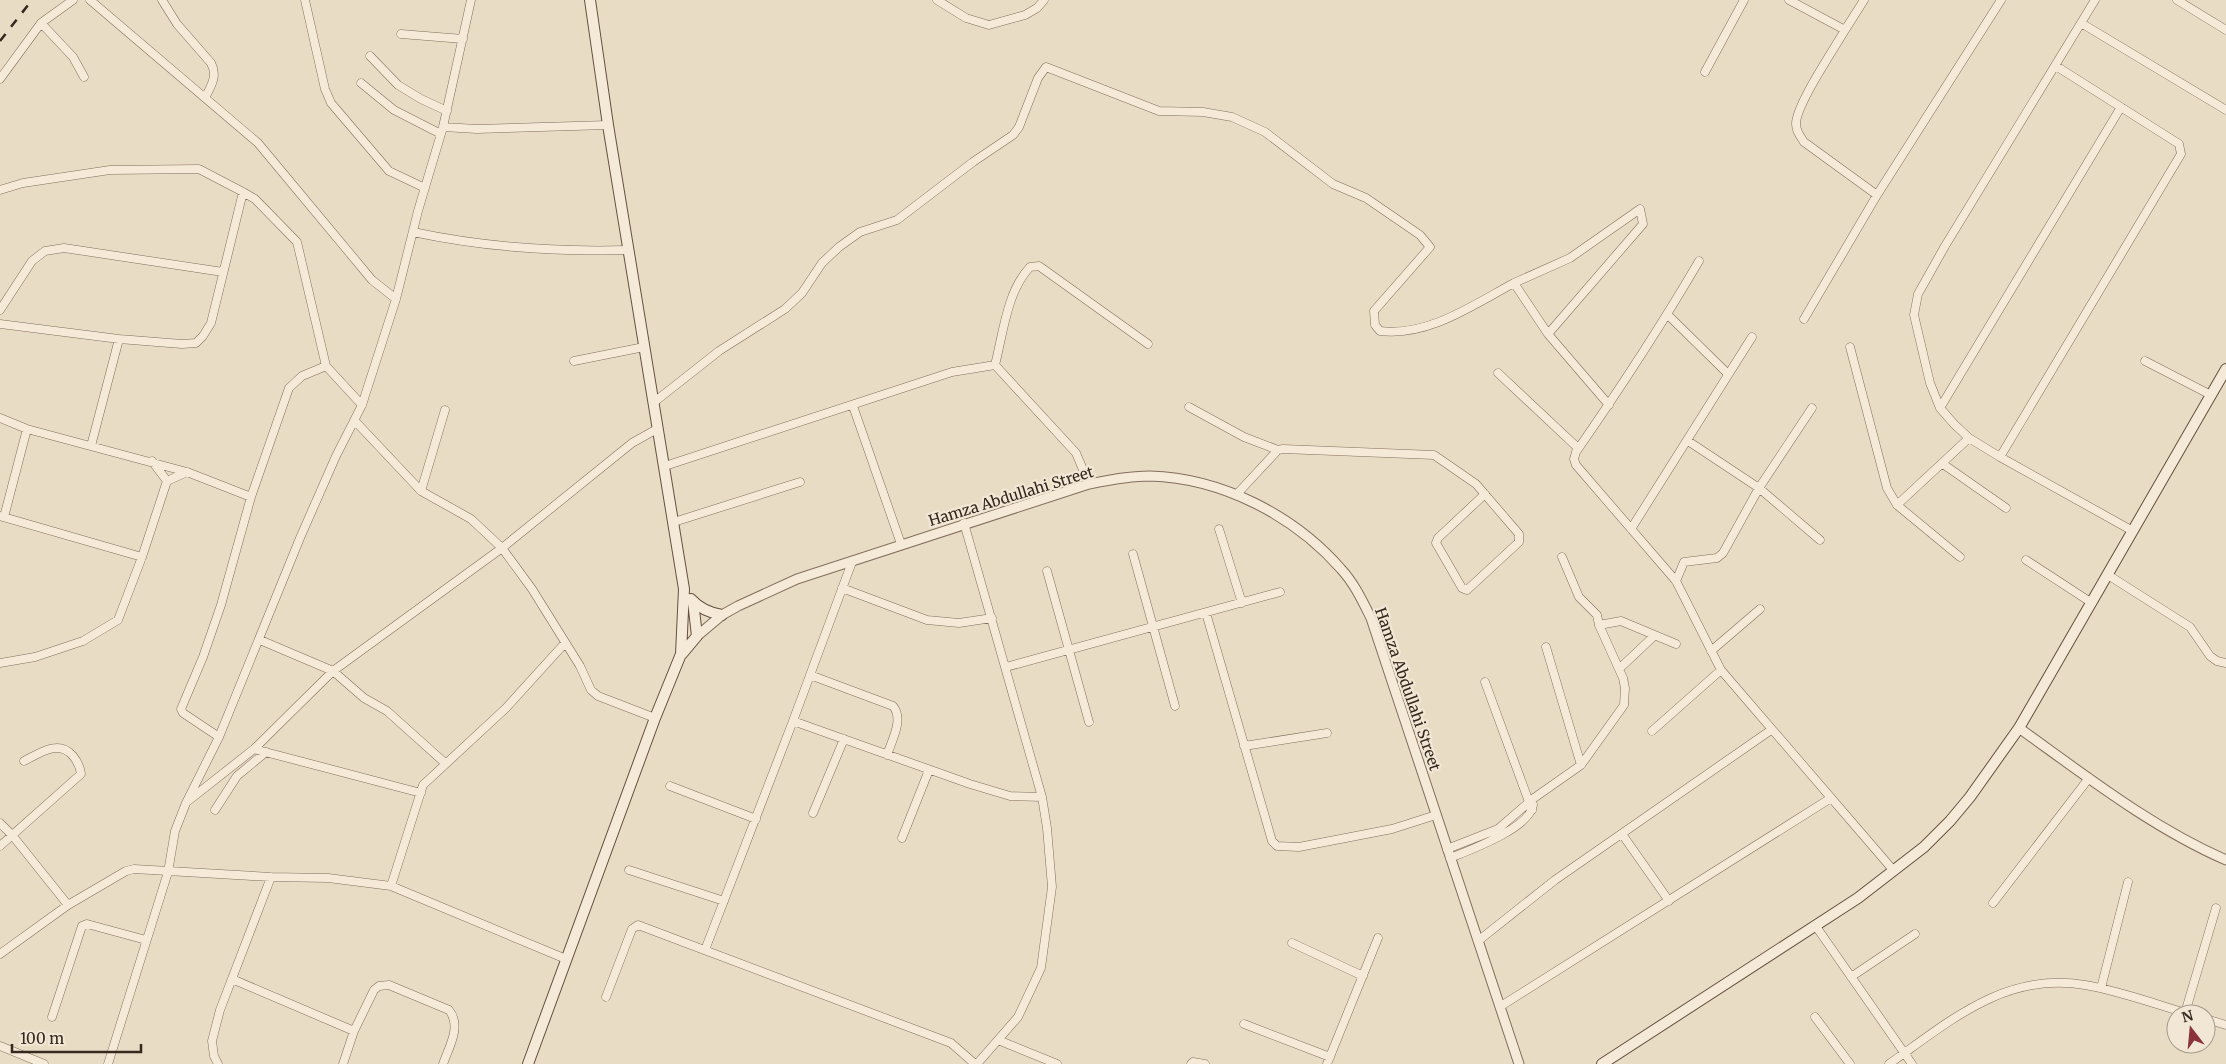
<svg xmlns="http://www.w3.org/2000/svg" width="2226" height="1064" font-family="Merriweather,serif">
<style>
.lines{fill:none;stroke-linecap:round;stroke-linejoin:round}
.minor-casing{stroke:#826e5d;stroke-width:9}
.tertiary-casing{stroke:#826e5d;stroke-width:11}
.secondary-casing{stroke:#645040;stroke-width:12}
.minor{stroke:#f5ead7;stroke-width:8}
.tertiary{stroke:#f5ead7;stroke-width:9}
.secondary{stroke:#f5ead7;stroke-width:10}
.rail{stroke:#34281f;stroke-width:2.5;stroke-dasharray:9 9;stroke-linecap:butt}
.labels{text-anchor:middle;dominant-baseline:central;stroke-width:4.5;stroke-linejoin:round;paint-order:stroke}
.street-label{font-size:15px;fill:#34281f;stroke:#f1e7d4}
</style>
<rect width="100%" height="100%" fill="#e9dcc5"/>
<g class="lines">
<defs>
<path id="minor" d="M90,0L258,143L372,280L396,299
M162,0L177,24L211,63C218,76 211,86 205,98
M305,0L325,89L331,103L389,171L425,188
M937,0L966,18L989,25L1025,15L1037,8L1044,0
M1789,0L1845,30L1864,0
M2095,0L1945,246L1918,294L1914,315L1930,383L1940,408L1954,424L1969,438L2000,457L2131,530
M2177,0L2226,30
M41,23L73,57L84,77
M2081,23L2226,110
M1845,30C1834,49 1796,105 1796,124C1796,131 1800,136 1804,142L1877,195
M401,34L463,39
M370,56L398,85L421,99L447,111
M1705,72L1744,0
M0,79L41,23L73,0
M361,83L394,110L441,134
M443,127L477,129L608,125
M0,190L23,183L110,170L199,169L243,192L255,199L297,242L326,366L362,405
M413,232C483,247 557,252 628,250
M1699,261C1661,326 1619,390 1576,452L1574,459L1576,465L1676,581L1721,670L1894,871
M0,310L32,261L45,251L64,248L223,272
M1668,315L1728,374
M1804,319L1877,195L2001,0
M0,324L119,339L182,344L196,343L203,336L211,323L243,192
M1548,334L1643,224L1640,209L1570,258L1514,283L1548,334L1609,405
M1850,347L1887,488L1897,505L1960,557
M574,361L644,347
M2145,361L2211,395
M995,365C1003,334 1007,291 1030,267L1039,266L1148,344
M995,365L1076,453L1089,484
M1498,373L1578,448
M653,403L719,351L785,309L802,293L822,263L839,247L860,232L897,220L973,162L1013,135L1019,127L1038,78L1046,67L1159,111L1203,112L1232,117L1265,132L1333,184L1366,198L1420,235L1430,247L1374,311L1375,325L1380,331C1428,337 1473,305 1514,283
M853,406L901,544
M1189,407L1244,437L1278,450L1283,449L1434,455L1476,484L1519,534V542L1467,590L1462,588L1436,543L1438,538L1485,494
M1940,408L2121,107
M0,418L27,429L187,472L251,497
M355,421L421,491L471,519L502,548L532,589L580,666L591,690L598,696L655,718
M1688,441L1759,488L1820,540
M91,446L119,339
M2000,457L2181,154L2179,144L2056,66
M152,461L167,481
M1943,464L2006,508
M665,466L952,372L995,365
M421,491L445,410
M1237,494L1278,450
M1897,505L1969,438
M0,516L142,557L167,481L187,472
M4,517L27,429
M674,522L800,482
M964,523L1042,797L1047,828L1052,887L1041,968L1018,1017L977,1064
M1219,529L1242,603
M1631,529L1752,337
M1133,554L1175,706
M2026,560L2092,603
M1047,571L1089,722
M2108,575L2190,627L2210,656L2217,661L2226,663
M1676,581L1684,562L1717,558L1723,553L1759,488L1812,408
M842,588L927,620L959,623L992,618
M1206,613L1272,841L1277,846L1299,847L1392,829L1436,815
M1599,625L1621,621L1676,644
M260,640L333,671L364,698L387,711L445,763
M1546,647L1581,765
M1711,651L1760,609
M0,663L35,657L83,641L118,620L142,557
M1006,667L1280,592
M1619,669L1654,636
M810,675L893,706C904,719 892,740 887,755
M1485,682L1532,810
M793,721L970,784L1010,796L1042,797
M1652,731L1721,670
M219,737L183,713L181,709L203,657L221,605L251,497L289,388L302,376L326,366
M1244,746L1327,733
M254,749L421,793
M670,786L756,819
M188,801L254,749L333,671L502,548L632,443L657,429
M215,810L237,776L266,752
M813,813L844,739
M0,823L12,835L68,905
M1622,834L1669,901
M902,838L929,770
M0,846L81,774C80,766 78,762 73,756C59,739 40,753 24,761
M1447,849L1498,829L1534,798L1581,765L1624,705L1625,688L1623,678L1599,625L1597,615L1579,597L1562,557
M1450,858C1470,850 1530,828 1533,805
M629,870L724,901
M391,886L423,785L506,708L565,643
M1993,903L2089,778
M1815,925L1912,1064
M1478,941L1555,880L1771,730
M1292,943L1363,976
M705,950L793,721L852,562
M0,954L68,905L126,871L134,869L271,877L328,878L391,886L566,959
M1851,977L1915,934
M232,979L354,1031
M2101,988L2128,882
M606,997L632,929L638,925L951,1043L975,1064
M1501,1006L1831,798
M2185,1013L2216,908
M52,1017L82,926L87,924L146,940
M1815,1017L1850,1064
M2206,1019L2226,1025
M1244,1024L1330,1057
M998,1040L1057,1064
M0,1046L44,1064
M108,1064L168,872L175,831L186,803L219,737L300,538L336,456L362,405L396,299L418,211L443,127L471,0
M218,1064L214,1056L212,1041L220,1010L271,877
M343,1064L354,1031L374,990L379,986L389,985L449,1010C462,1026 449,1047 443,1064
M1191,1064L1193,1062L1205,1064
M1327,1064L1378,938
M1889,1064C1950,1021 2006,971 2085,985C2120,991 2155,1004 2189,1014"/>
<path id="tertiary" d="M697,636L722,615L738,606L797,579L1089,484C1109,480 1129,476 1150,476C1221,478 1294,515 1341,569C1354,583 1362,600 1371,618L1519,1064
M2019,728C2086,776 2151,827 2226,860"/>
<path id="secondary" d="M691,599C700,609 710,613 722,615
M682,654L697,636L693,601
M528,1064L655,718L681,654L684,589L608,125L590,0
M1602,1064L1858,898L1924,847L1950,821L1970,797L2019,728L2226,369"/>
</defs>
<use href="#minor" class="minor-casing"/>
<use href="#tertiary" class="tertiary-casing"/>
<use href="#secondary" class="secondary-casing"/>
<use href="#minor" class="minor"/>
<use href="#tertiary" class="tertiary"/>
<use href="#secondary" class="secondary"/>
<path class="rail" d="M0,41L32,0"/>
</g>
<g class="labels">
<g class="street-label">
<text transform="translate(1011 496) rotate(-17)">Hamza Abdullahi Street</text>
<text transform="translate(1408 689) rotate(71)">Hamza Abdullahi Street</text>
</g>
</g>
<g transform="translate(2191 1029) rotate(344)"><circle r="24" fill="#f1e7d4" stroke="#a59b8c"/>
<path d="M0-4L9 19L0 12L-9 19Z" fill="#8b3339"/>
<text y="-8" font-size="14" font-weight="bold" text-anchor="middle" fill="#34281f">N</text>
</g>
<path d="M12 1044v8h129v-8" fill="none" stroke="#34281f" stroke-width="2.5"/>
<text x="20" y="1044" font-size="15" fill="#34281f" stroke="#f1e7d4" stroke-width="4" paint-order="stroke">100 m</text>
</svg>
